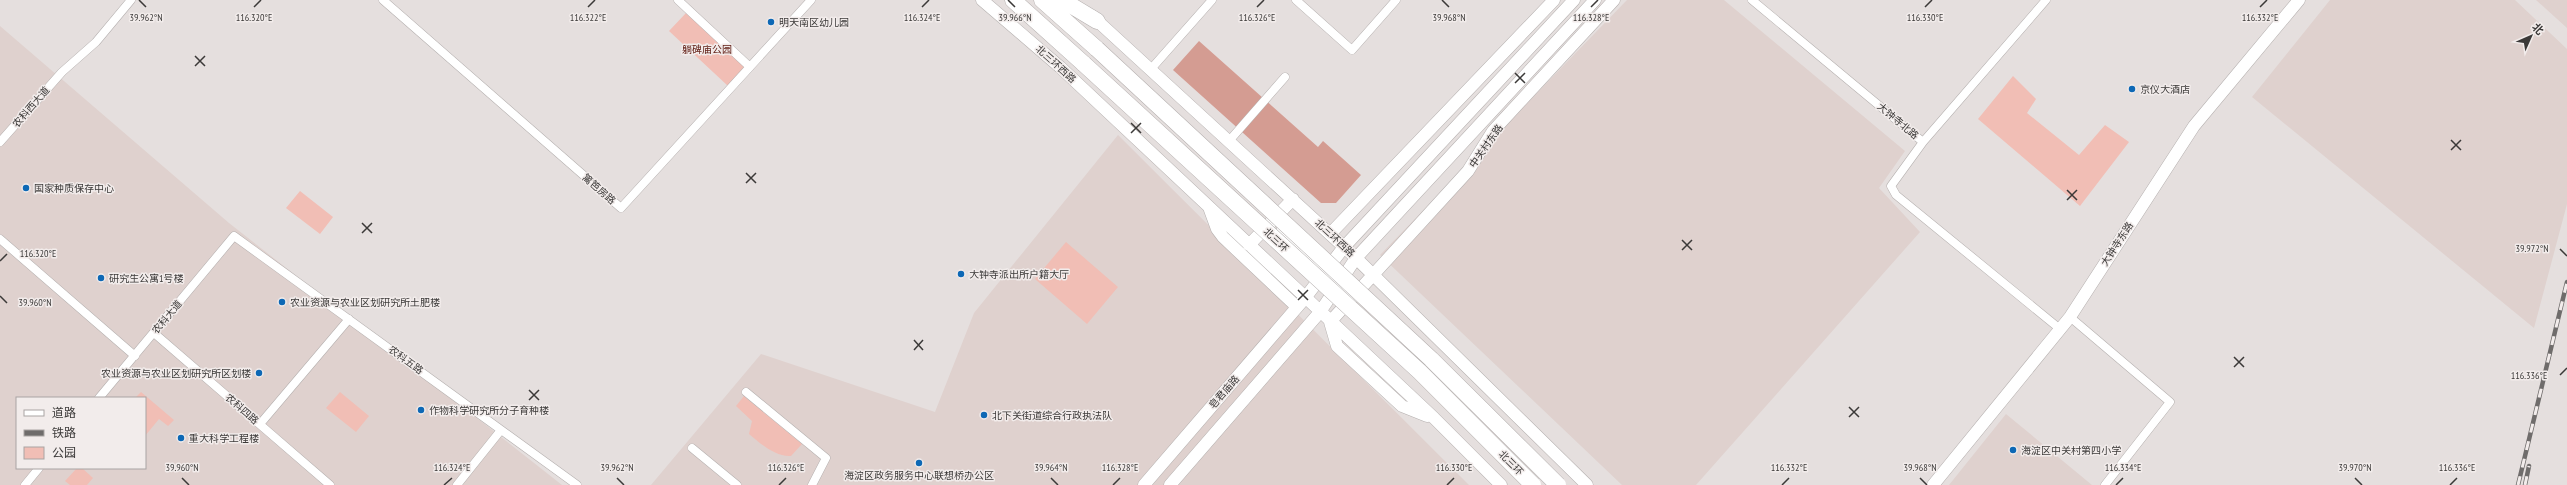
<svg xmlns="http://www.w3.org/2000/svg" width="2567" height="485" font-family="'PT Sans Narrow','Noto Sans SC',sans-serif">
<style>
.built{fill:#dfd1ce;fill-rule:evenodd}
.green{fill:#f1beb5}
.forest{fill:#d49c92}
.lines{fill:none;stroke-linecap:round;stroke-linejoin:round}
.street-casing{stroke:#b5b0af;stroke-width:9}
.secondary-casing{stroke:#b5b0af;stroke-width:13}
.highway-casing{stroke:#b5b0af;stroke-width:17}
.street{stroke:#fff;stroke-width:8}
.secondary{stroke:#fff;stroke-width:12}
.highway{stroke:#fff;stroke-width:16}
.rail-casing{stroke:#6f6c6b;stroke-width:4.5}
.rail{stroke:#f2eceb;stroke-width:3;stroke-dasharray:9;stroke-linecap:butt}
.highway-bridge-casing{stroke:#b5b0af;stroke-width:17;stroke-linecap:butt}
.highway-bridge{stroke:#fff;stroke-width:16}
.ticks{fill:none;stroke:#3b3938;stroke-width:1.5}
.poi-dot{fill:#0d68b5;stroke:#f2eceb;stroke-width:1.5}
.labels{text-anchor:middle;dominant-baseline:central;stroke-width:3;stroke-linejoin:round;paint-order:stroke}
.poi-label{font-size:10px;fill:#3b3938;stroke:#f2eceb;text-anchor:start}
.park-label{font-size:10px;fill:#632017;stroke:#f2eceb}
.street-label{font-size:10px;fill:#3b3938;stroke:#f2eceb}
.ticks-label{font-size:10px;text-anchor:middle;fill:#3b3938;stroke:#f2eceb;stroke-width:3;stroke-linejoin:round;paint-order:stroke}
</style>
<rect width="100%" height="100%" fill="#e5dfde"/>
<path class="built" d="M1627,0H1724L1905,151L1879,188L1920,232L1696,485H1622L1380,255Z
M2330,0H2515L2567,49V204L2534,328L2252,97Z
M2536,0H2567V28Z
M0,26L229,223L562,485H0ZM17,398H145V468H17Z
M1118,135L1469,485H651L761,354L935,412L974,313Z
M2006,414L2092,485H1949Z"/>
<path class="green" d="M686,13L745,67L728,86L669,31Z
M2013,76L2036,99L2027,113L2079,155L2105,125L2129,142L2080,206L1978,119Z
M300,191L333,217L320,234L286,208Z
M1066,242L1118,287L1087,324L1035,279Z
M141,392L174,420L168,426L159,419L145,436V398H135Z
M340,392L369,416L356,432L326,408Z
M744,396L802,444L791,456C775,457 761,444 749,434L752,421L736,406Z
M77,468H82L93,478L87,485H70L65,481Z"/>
<path class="forest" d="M1199,41L1318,147L1323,141L1361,175L1336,203H1321L1173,70Z"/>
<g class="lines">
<defs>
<path id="street" d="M383,0L621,208L811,0
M678,0L750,67
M1296,0L1352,50L1396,0
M1752,0L1923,142
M2046,0L1923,142L1891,186L1896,195L2060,329
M1151,69L1212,0
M1229,141L1285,77
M0,142L62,72L96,42L131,0
M0,239L135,356
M2070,317L2170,402L2105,485
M154,333L330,485
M746,392L826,458L812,485
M99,398L234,236L577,485
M260,424L349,319
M692,448L737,485
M25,485L39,468
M457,485L501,430"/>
<path id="secondary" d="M982,0L1060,67L1434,418L1501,485
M1092,16L1356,258L1587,485
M1210,210L1217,229L1223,237L1297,307
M1282,231L1353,297
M1330,234L1554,0
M1249,245L1293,199
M1330,322L1468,171L1493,131L1614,0
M1330,322L1337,346L1402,406L1427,416
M1144,485L1305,298L1344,247L1574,0
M1170,485L1320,312L1356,258L1595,0
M1933,485L2070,317L2194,126L2299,0"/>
<path id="highway" d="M1013,0L1084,64
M1042,0L1097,49
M1062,0L1097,21"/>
</defs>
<use href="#street" class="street-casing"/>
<use href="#secondary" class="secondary-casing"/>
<use href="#highway" class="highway-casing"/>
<use href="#street" class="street"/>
<use href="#secondary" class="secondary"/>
<use href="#highway" class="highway"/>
<defs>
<path id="rail" d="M2518,485L2567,282
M2525,485L2529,466"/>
</defs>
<use href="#rail" class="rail-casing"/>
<use href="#rail" class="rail"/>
<defs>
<path id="highway-bridge" d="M1097,49L1431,359L1558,485
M1084,64L1420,372L1533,485"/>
</defs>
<use href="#highway-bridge" class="highway-bridge-casing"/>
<use href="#highway-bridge" class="highway-bridge"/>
</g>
<path class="ticks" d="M139,0L146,7M1008,0L1015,7M1442,0L1449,7M254,7L261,0M588,7L595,0M922,7L929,0M1257,7L1264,0M1591,7L1598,0M1925,7L1932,0M2260,7L2267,0M195,56L205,66M195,66L205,56M1515,73L1525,83M1515,83L1525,73M1131,123L1141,133M1131,133L1141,123M2451,140L2461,150M2451,150L2461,140M746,173L756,183M746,183L756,173M2067,190L2077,200M2067,200L2077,190M362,223L372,233M362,233L372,223M1682,240L1692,250M2560,249L2567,256M1682,250L1692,240M0,261L7,254M1298,290L1308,300M0,296L7,303M1298,300L1308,290M914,340L923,350M914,350L923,340M2234,357L2244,367M2234,367L2244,357M2560,375L2567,368M529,390L539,400M529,400L539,390M1849,407L1859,417M1849,417L1859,407M182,478L189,485M617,478L624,485M1051,478L1058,485M1920,478L1927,485M2355,478L2362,485M444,485L452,478M779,485L786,478M1113,485L1120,478M1447,485L1454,478M1782,485L1789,478M2116,485L2123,478M2450,485L2457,478"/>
<g class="poi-dot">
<circle cx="771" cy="22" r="4"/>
<circle cx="2132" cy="89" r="4"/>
<circle cx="26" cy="188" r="4"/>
<circle cx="961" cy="274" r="4"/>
<circle cx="101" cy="278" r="4"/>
<circle cx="282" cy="302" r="4"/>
<circle cx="259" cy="373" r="4"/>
<circle cx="421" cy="410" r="4"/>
<circle cx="984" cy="415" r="4"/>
<circle cx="181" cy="438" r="4"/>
<circle cx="2013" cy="450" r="4"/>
<circle cx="919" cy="463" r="4"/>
</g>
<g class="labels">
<g class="poi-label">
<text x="779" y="22">明天南区幼儿园</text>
<text x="2140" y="89">京仪大酒店</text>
<text x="34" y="188">国家种质保存中心</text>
<text x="969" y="274">大钟寺派出所户籍大厅</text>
<text x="109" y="278">研究生公寓1号楼</text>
<text x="290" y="302">农业资源与农业区划研究所土肥楼</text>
<text x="251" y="373" text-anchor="end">农业资源与农业区划研究所区划楼</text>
<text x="429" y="410">作物科学研究所分子育种楼</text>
<text x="992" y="415">北下关街道综合行政执法队</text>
<text x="189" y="438">重大科学工程楼</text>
<text x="2021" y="450">海淀区中关村第四小学</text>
<text x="919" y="475" text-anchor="middle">海淀区政务服务中心联想桥办公区</text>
</g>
<g class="park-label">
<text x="707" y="49">躺碑庙公园</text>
</g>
<g class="street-label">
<text transform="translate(1056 64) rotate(42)">北三环西路</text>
<text transform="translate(31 107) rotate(-49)">农科西大道</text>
<text transform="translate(1898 121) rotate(40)">大钟寺北路</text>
<text transform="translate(1486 146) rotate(-55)">中关村东路</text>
<text transform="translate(599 189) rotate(41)">篱笆房路</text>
<text transform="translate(1335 238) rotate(43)">北三环西路</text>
<text transform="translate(1276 240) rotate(43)">北三环</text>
<text transform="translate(2117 244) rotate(-57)">大钟寺东路</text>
<text transform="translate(167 317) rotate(-50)">农科大道</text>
<text transform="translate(406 360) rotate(36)">农科五路</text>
<text transform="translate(1224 392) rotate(-49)">皂君庙路</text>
<text transform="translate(242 409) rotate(41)">农科四路</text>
<text transform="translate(1511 463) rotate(45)">北三环</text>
</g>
</g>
<g class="ticks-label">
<text x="146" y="21">39.962°N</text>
<text x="254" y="21">116.320°E</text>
<text x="588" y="21">116.322°E</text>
<text x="922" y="21">116.324°E</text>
<text x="1015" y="21">39.966°N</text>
<text x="1257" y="21">116.326°E</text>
<text x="1449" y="21">39.968°N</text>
<text x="1591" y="21">116.328°E</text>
<text x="1925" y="21">116.330°E</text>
<text x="2260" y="21">116.332°E</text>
<text x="2532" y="252">39.972°N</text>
<text x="38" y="257">116.320°E</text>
<text x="35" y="306">39.960°N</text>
<text x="2529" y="379">116.336°E</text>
<text x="182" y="471">39.960°N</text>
<text x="452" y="471">116.324°E</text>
<text x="617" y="471">39.962°N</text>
<text x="786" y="471">116.326°E</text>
<text x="1051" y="471">39.964°N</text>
<text x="1120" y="471">116.328°E</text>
<text x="1454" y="471">116.330°E</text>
<text x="1789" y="471">116.332°E</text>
<text x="1920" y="471">39.968°N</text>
<text x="2123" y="471">116.334°E</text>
<text x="2355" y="471">39.970°N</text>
<text x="2457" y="471">116.336°E</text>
</g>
<rect x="16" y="397" width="130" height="72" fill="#f2eceb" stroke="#a9a4a3"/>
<rect x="24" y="410" width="20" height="6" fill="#ffffff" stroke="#a9a4a3"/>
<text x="52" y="417" font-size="12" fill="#3b3938">道路</text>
<rect x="24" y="430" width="20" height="6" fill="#6f6c6b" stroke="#a9a4a3"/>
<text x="52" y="437" font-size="12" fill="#3b3938">铁路</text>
<rect x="24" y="447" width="20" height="12" fill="#f1beb5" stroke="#a9a4a3"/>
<text x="52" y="457" font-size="12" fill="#3b3938">公园</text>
<g transform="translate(2531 36) rotate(45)" stroke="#f2eceb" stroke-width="3" paint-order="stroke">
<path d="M0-3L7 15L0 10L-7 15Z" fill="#3b3938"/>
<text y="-6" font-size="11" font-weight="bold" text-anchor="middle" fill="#3b3938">北</text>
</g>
</svg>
